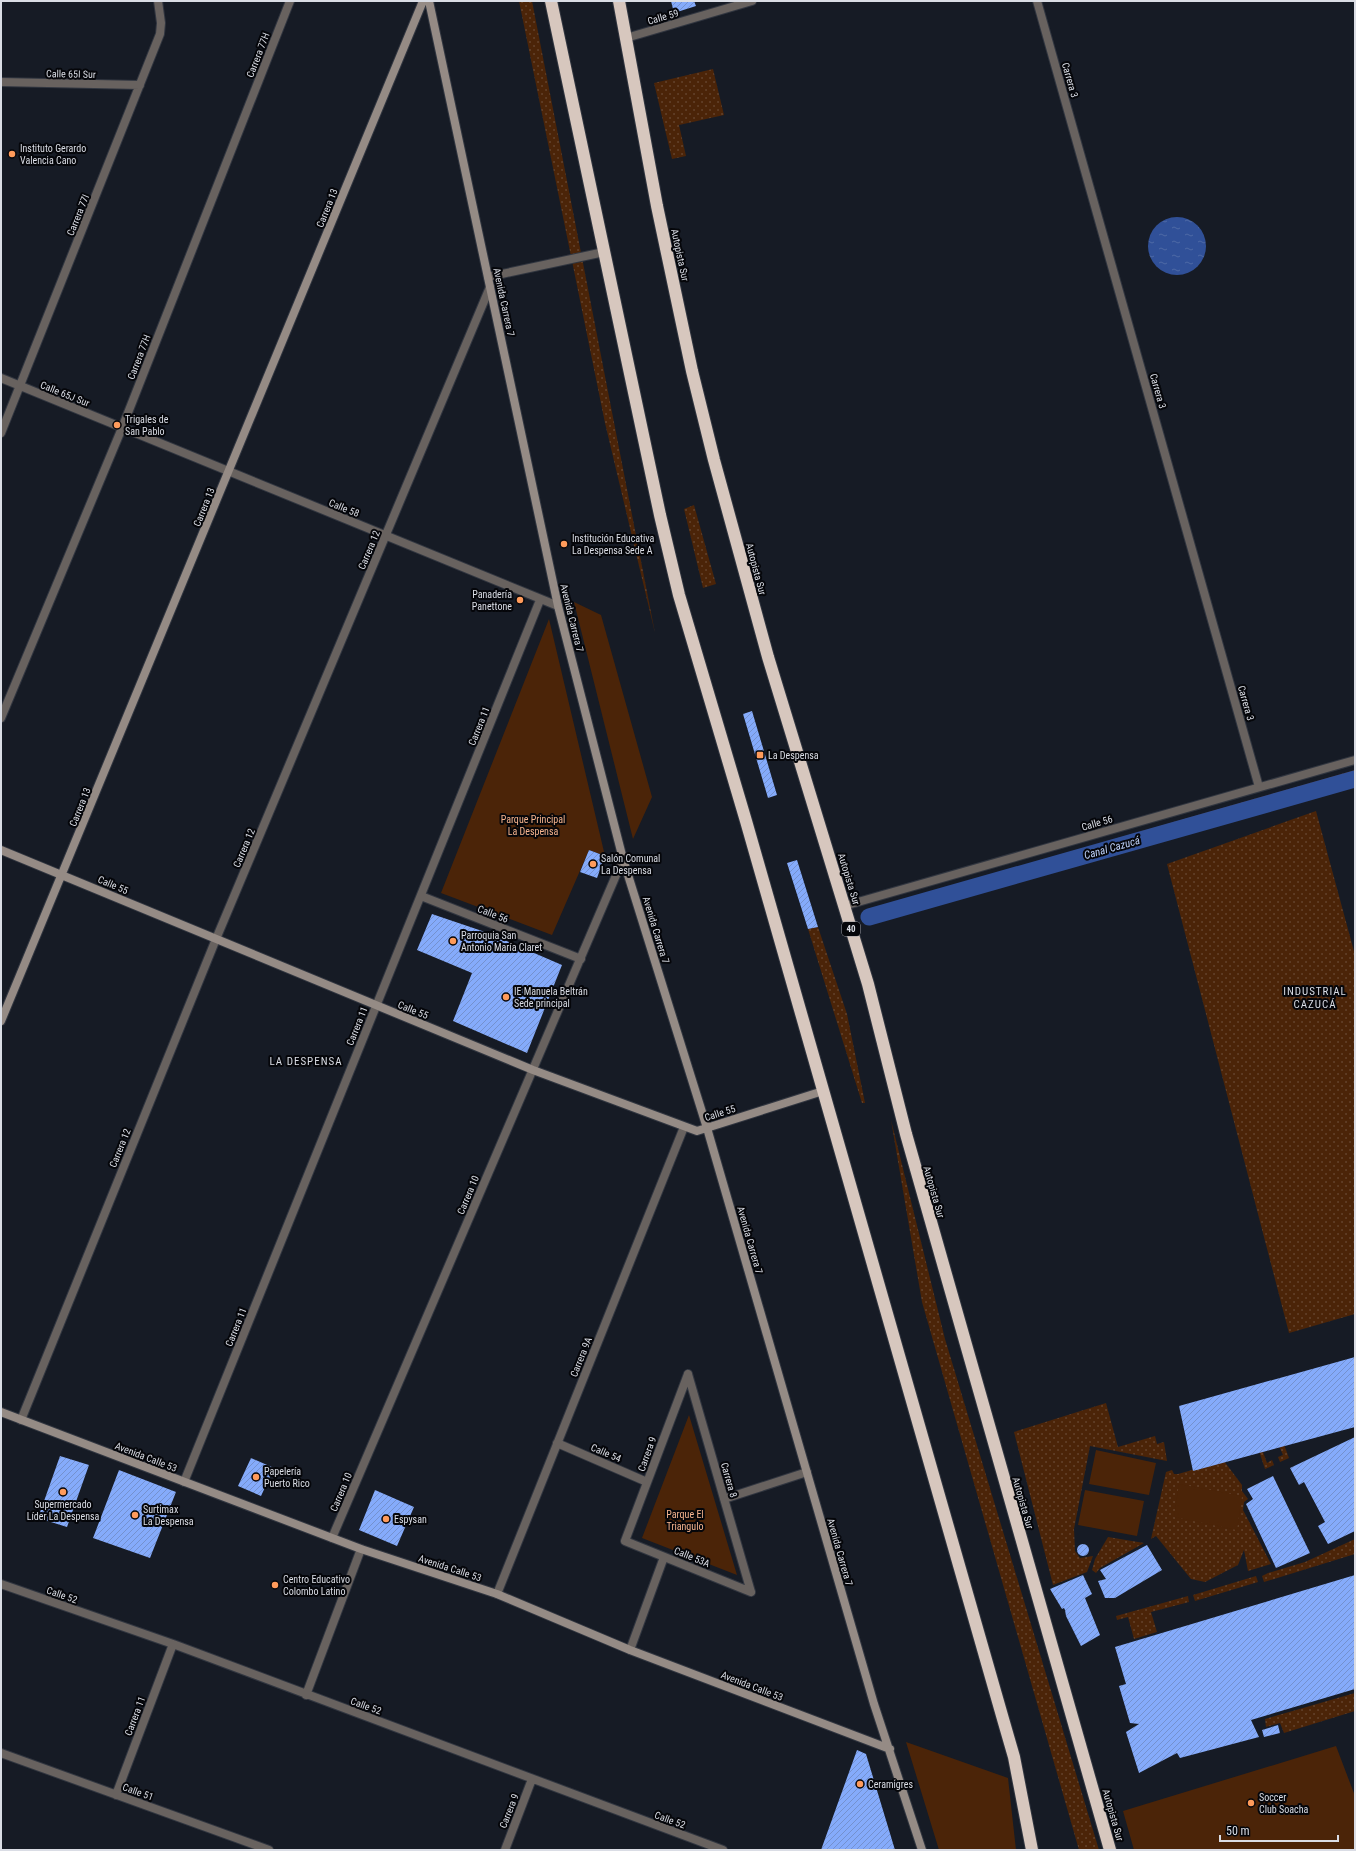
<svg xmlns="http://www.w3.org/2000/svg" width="1356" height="1851" font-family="'Roboto Condensed',sans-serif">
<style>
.grass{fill:url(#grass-dots)}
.park{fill:#4b2408}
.water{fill:url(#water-ripples)}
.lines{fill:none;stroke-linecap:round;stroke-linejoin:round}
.canal{stroke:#305098;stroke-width:17}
.building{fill:url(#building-hatch)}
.street-casing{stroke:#313640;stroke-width:10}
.secondary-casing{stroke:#313640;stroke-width:10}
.highway-casing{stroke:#313640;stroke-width:14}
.street{stroke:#68625f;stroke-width:8}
.secondary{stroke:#958b85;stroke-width:8}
.highway{stroke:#d7c7be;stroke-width:12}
.poi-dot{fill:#ff9b5b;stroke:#05060a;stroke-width:1.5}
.labels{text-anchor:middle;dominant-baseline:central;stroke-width:4;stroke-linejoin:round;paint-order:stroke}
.shield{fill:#05060a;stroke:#9a9ca3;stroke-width:1}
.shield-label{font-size:9px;font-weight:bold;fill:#dadde5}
.street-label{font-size:10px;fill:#dadde5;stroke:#05060a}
.poi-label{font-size:10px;fill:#dadde5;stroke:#05060a;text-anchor:start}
.park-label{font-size:10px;fill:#f6b48e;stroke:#05060a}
.water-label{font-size:11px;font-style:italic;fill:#bfd3fc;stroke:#05060a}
.neighbourhood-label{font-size:11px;letter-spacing:1px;fill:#dadde5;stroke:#05060a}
</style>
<defs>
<pattern id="grass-dots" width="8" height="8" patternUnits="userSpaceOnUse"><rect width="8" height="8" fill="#4b2408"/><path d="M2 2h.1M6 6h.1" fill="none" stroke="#64432c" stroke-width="1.8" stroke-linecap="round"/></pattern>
<pattern id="water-ripples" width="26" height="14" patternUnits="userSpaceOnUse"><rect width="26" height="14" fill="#305098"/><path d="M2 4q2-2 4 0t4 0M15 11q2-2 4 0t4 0" fill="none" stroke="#4d69a6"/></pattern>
<pattern id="building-hatch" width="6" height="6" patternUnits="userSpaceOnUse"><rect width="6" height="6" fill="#85abfb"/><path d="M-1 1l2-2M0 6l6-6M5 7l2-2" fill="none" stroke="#7491ce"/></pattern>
</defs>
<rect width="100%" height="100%" fill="#161b25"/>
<path class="grass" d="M519,1H532L655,633L605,423Z
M713,69L724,115L679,125L686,156L672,159L654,83Z
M694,505L716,584L703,588L684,509Z
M1355,770V786L871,924L867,910Z
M1316,811L1355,955V1314L1289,1333L1167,864Z
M818,927L847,1014L865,1103H862L808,929Z
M891,1120L945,1339L1099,1850H1079L922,1302Z
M1106,1403L1118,1447L1155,1436L1157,1444L1164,1442L1167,1461L1090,1446L1074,1529L1075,1551L1080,1558L1093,1556L1087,1572L1053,1585L1014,1432Z
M1283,1442L1289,1458L1280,1462L1278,1457L1283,1455L1279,1446L1263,1452L1267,1463L1272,1460L1274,1465L1265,1469L1259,1451Z
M1224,1461L1242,1485V1491L1248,1499L1244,1502L1243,1510L1271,1564L1248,1571L1244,1550L1238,1565L1205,1582L1191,1579L1156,1536L1151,1539L1166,1472L1172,1470L1174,1474H1178Z
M1108,1537L1144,1543L1100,1568L1096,1573L1092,1570L1095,1559Z
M1355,1539V1554L1264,1582L1262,1576L1268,1573L1305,1562Z
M1256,1576L1258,1582L1195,1601L1193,1595Z
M1188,1596L1189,1602L1151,1612L1157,1632L1134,1639L1128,1617L1117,1620L1116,1616Z
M1355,1693V1711L1284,1733L1280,1723L1266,1727L1265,1719Z"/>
<path class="park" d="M574,602L601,615L652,797L633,839Z
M549,619L605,856L589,850L552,935L441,893Z
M689,1415L737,1575L642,1538Z
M1096,1450L1156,1463L1149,1495L1089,1484Z
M1179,1484L1242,1496L1237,1530L1174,1517Z
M1085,1490L1144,1501L1137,1536L1078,1525Z
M906,1742L1008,1778L1016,1850H939Z
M1336,1746L1355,1796V1850H1134L1123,1811Z"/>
<path class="water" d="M1148 246a29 29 0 1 1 58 0a29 29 0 1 1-58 0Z"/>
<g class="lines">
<path class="canal" d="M869,917L1355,779"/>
</g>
<path class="building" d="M671,1H694L696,6L674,13Z
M752,711L777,795L768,798L743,714Z
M589,850L605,856L597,878L580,872Z
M797,860L818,927L808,929L787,863Z
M432,914L488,933L562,965L527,1053L453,1021L472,973L417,950Z
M1355,1357V1427L1193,1471L1179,1406Z
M1355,1437V1531L1328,1544L1318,1526L1325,1522L1304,1482L1299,1485L1290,1468Z
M60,1456L89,1465L67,1527L38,1518Z
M251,1458L274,1468L261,1496L238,1486Z
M119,1470L176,1492L150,1558L93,1538Z
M1273,1476L1310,1553L1276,1568L1246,1504L1253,1499L1247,1489Z
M375,1490L414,1507L397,1546L359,1530Z
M1077 1550a6 6 0 1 1 12 0a6 6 0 1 1-12 0Z
M1147,1545L1162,1570L1115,1598H1105L1098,1581L1106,1579L1100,1570Z
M1083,1575L1092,1594L1085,1598L1100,1635L1081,1646L1066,1616L1065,1610L1064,1608L1062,1609L1050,1589Z
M1355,1575V1689L1251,1720L1259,1737L1180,1758L1177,1753L1139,1773L1126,1732L1139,1724L1130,1723L1119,1686L1126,1684L1115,1647Z
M1278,1725L1280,1733L1264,1737L1262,1730Z
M857,1750L866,1754L895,1850H821Z"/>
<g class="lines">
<defs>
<path id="street" d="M1037,1L1259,787
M626,38L752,1
M1,82L140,85
M488,277L604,252
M1,378L558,606
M1,433L160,34L161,23L158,1
M1,718L122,428L290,1
M421,896L581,959
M844,906L1355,760
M688,1374L625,1541L751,1592
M688,1374L751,1592
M21,1420L216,939L490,287
M557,1443L647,1482
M184,1482L540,600
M724,1499L807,1472
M332,1538L623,859
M1,1584L173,1644L723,1850
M497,1594L684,1127
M630,1650L664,1557
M306,1695L361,1549
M1,1753L269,1850
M116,1795L173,1644
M505,1850L532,1779"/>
<path id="secondary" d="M429,1L558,606L623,859L707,1128L874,1704L922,1850
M1,850L533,1070L697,1131L823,1091
M1,1021L423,1
M1,1412L361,1549L497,1594L630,1650L890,1749"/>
<path id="highway" d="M551,1L660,515L679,595L746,821L1003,1719L1014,1757L1032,1850
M619,1L657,206L692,371L714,460L768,657L868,984L906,1134L1110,1850"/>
</defs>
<use href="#street" class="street-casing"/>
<use href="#secondary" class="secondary-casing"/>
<use href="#highway" class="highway-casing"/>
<use href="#street" class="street"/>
<use href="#secondary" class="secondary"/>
<use href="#highway" class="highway"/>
</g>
<g class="poi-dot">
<circle cx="12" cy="154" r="4"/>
<circle cx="117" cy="425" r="4"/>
<circle cx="564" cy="544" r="4"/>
<circle cx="520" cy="600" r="4"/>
<rect x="756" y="751" width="8" height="8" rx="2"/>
<circle cx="593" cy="864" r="4"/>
<circle cx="453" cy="941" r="4"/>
<circle cx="506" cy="997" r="4"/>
<circle cx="256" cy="1477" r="4"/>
<circle cx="63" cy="1492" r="4"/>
<circle cx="135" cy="1515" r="4"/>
<circle cx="386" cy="1519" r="4"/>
<circle cx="275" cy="1585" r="4"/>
<circle cx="860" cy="1784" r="4"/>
<circle cx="1251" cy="1803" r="4"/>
</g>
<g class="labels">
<rect class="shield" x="842" y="922" width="18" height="14" rx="3"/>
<g class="shield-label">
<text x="851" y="929">40</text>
</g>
<g class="street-label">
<text transform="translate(663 17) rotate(-16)">Calle 59</text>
<text transform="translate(258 55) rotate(-69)">Carrera 77H</text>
<text transform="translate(71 74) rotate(1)">Calle 65I Sur</text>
<text transform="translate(1070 80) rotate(74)">Carrera 3</text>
<text transform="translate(327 208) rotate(-68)">Carrera 13</text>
<text transform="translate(78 215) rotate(-68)">Carrera 77I</text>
<text transform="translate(680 255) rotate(78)">Autopista Sur</text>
<text transform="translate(504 302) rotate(78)">Avenida Carrera 7</text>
<text transform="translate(139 357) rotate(-69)">Carrera 77H</text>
<text transform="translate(1158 391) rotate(74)">Carrera 3</text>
<text transform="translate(65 394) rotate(22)">Calle 65J Sur</text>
<text transform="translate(204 507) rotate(-68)">Carrera 13</text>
<text transform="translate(344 508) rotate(22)">Calle 58</text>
<text transform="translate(369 550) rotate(-67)">Carrera 12</text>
<text transform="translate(756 569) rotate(75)">Autopista Sur</text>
<text transform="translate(572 618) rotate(76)">Avenida Carrera 7</text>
<text transform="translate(1246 703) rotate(74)">Carrera 3</text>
<text transform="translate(479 726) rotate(-68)">Carrera 11</text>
<text transform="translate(80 807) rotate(-68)">Carrera 13</text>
<text transform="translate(1097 823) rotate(-16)">Calle 56</text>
<text transform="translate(244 848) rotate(-67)">Carrera 12</text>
<text transform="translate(849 879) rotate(73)">Autopista Sur</text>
<text transform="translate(113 885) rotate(23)">Calle 55</text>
<text transform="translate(493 914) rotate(21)">Calle 56</text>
<text transform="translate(656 930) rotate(73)">Avenida Carrera 7</text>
<text transform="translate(413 1010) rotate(22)">Calle 55</text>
<text transform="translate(357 1026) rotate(-68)">Carrera 11</text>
<text transform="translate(720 1113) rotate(-18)">Calle 55</text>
<text transform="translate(120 1148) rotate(-68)">Carrera 12</text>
<text transform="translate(934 1192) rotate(74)">Autopista Sur</text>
<text transform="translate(468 1195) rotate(-67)">Carrera 10</text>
<text transform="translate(750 1240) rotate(74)">Avenida Carrera 7</text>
<text transform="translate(236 1327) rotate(-68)">Carrera 11</text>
<text transform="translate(581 1357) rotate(-68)">Carrera 9A</text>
<text transform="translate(606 1453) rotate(23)">Calle 54</text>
<text transform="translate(647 1454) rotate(-70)">Carrera 9</text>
<text transform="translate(146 1457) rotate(21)">Avenida Calle 53</text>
<text transform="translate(729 1480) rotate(74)">Carrera 8</text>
<text transform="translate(341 1492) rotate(-67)">Carrera 10</text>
<text transform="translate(1023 1503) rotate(74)">Autopista Sur</text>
<text transform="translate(840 1552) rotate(74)">Avenida Carrera 7</text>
<text transform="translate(692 1557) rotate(22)">Calle 53A</text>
<text transform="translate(450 1568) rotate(18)">Avenida Calle 53</text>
<text transform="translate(62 1595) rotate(19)">Calle 52</text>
<text transform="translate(752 1686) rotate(21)">Avenida Calle 53</text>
<text transform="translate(366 1706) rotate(20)">Calle 52</text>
<text transform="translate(135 1716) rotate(-69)">Carrera 11</text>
<text transform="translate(138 1792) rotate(20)">Calle 51</text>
<text transform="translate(509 1811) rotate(-69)">Carrera 9</text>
<text transform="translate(1113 1815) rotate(74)">Autopista Sur</text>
<text transform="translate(670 1820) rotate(20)">Calle 52</text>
</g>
<g class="poi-label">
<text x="20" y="148">Instituto Gerardo<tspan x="20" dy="12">Valencia Cano</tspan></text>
<text x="125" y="419">Trigales de<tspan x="125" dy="12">San Pablo</tspan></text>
<text x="572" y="538">Institución Educativa<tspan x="572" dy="12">La Despensa Sede A</tspan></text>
<text x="512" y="594" text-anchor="end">Panadería<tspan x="512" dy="12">Panettone</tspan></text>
<text x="768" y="755">La Despensa</text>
<text x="601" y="858">Salón Comunal<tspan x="601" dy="12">La Despensa</tspan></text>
<text x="461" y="935">Parroquia San<tspan x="461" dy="12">Antonio María Claret</tspan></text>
<text x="514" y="991">IE Manuela Beltrán<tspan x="514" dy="12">Sede principal</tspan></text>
<text x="264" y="1471">Papelería<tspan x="264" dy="12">Puerto Rico</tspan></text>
<text x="63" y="1504" text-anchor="middle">Supermercado<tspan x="63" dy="12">Líder La Despensa</tspan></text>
<text x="143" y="1509">Surtimax<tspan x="143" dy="12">La Despensa</tspan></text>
<text x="394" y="1519">Espysan</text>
<text x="283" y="1579">Centro Educativo<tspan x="283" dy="12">Colombo Latino</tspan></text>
<text x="868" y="1784">Ceramigres</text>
<text x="1259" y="1797">Soccer<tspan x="1259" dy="12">Club Soacha</tspan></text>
</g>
<g class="park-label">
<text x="533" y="819">Parque Principal<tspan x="533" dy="12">La Despensa</tspan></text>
<text x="685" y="1514">Parque El<tspan x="685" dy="12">Triangulo</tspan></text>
</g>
<g class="water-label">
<text transform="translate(1112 848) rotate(-16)">Canal Cazucá</text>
</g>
<g class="neighbourhood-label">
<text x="1315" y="991">INDUSTRIAL<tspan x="1315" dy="13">CAZUCÁ</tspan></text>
<text x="306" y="1061">LA DESPENSA</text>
</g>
</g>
<rect width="1356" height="1851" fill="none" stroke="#dadde5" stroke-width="4"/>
<path d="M1220 1835v6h118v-6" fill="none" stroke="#dadde5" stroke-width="2"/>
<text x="1226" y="1835" font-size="12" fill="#dadde5" stroke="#05060a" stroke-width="3" paint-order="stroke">50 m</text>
</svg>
